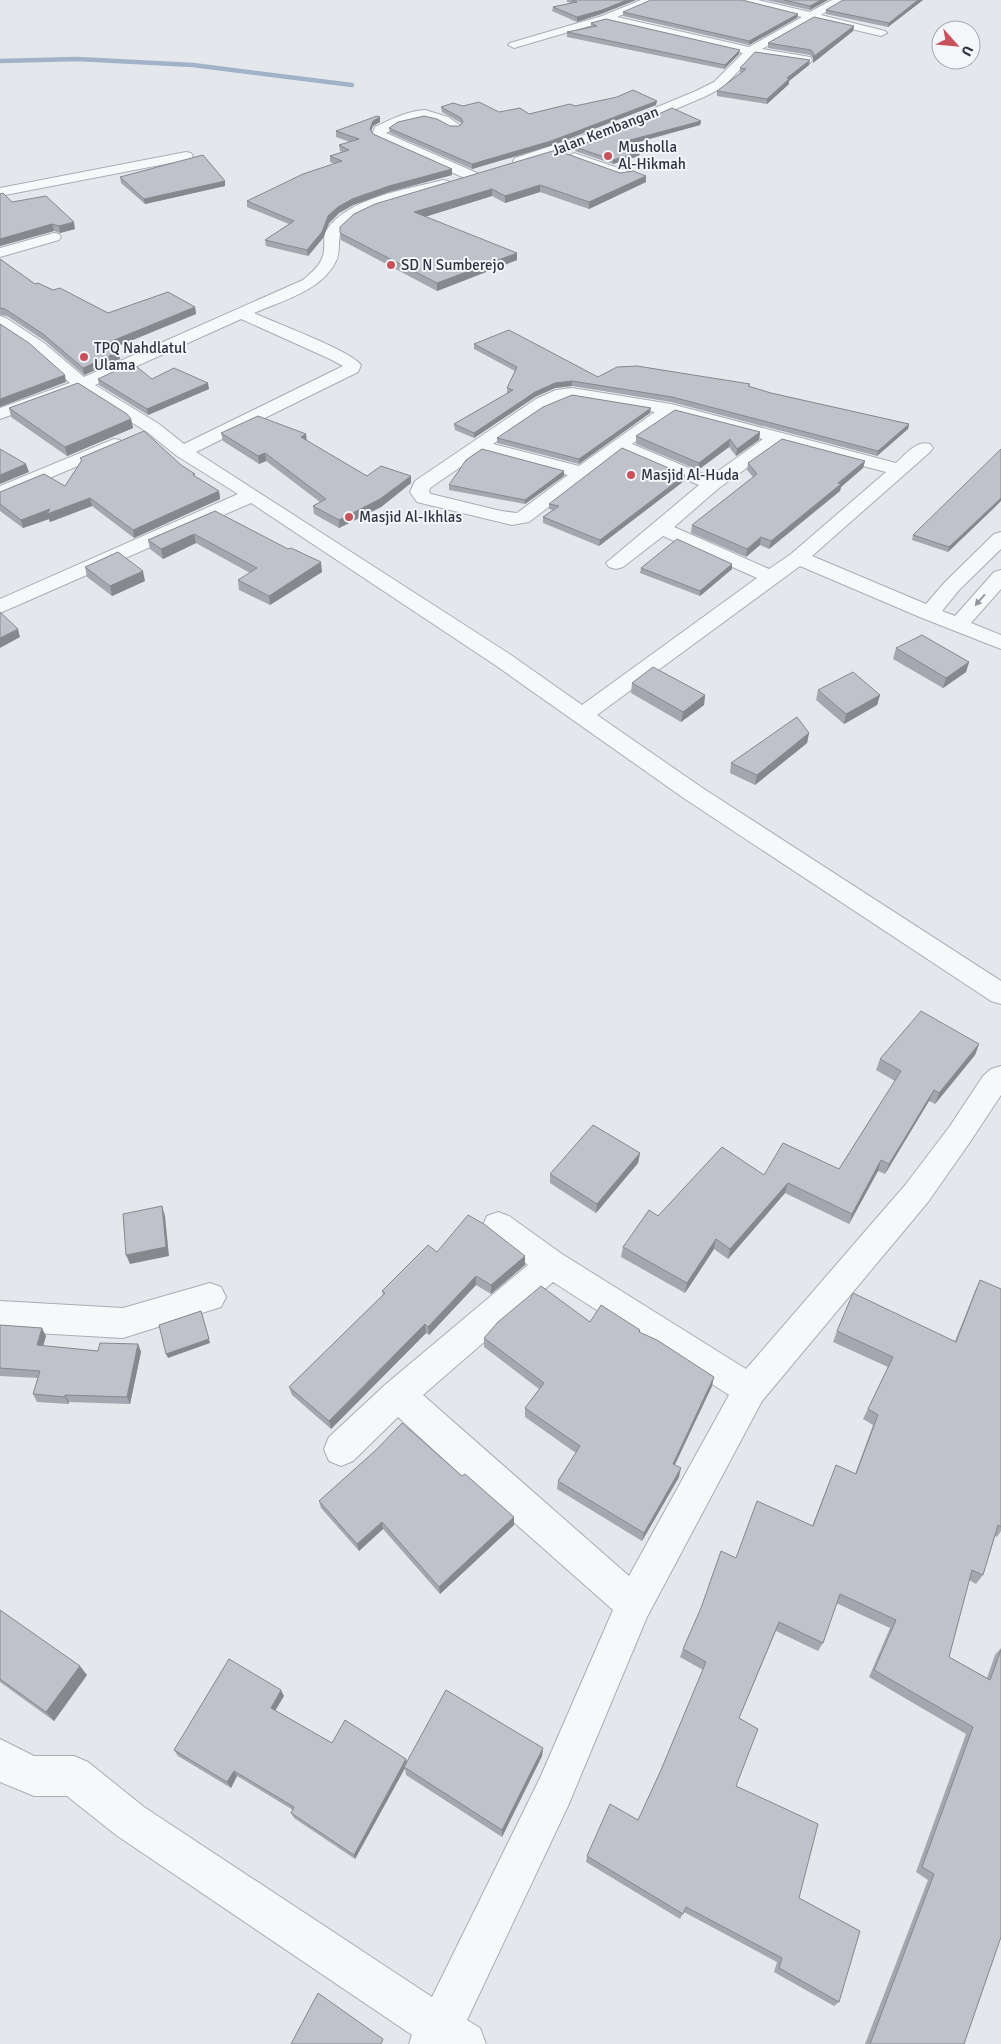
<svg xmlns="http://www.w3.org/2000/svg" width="1001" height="2044" font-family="Signika,sans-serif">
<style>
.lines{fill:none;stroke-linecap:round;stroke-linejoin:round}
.stream{stroke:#a2b2c9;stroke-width:4.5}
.minor-casing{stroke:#a9adb5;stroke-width:2}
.minor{fill:#f7f8fa;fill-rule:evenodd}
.wall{fill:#a4a7af}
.shaded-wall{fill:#86888e}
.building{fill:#bfc2cb;stroke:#86888e}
.oneway{fill:#92969e}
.poi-dot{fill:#c8525c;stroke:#f4f6f9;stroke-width:2}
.labels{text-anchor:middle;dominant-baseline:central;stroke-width:4;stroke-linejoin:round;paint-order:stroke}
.far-street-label{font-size:15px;fill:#2d3343;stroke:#f4f6f9}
.far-poi-label{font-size:15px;fill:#2d3343;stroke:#f4f6f9;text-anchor:start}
</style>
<rect width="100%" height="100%" fill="#e4e7eb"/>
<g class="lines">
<path class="stream" d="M0,61L77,59L193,65L352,85"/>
<defs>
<path id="minor" d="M641,0H655L617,17L749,47L802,17L741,2L740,0H758L810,12L832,0H845L821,15L885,31L887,33L881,36L813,20L762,49L810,57L812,60L810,63L806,64L754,55L722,88L704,97L624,131L525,164H515L513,161L515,158L614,125L696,91L714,82L743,53L606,21L514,48L508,45L510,43L602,16Z
M425,110L448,117L461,126L455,130L425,118L413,119L386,133L477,173L479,176L477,179H467L374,138L372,135L375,127C392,119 407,111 425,110Z
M186,152L191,153L193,156L191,159L0,196V188Z
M574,153L630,172L632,175L625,179L569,160L567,157Z
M443,180L448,181L450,184L448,187C417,196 369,203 345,226C335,236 342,250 336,261C322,291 281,301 254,313C273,322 352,351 361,365L358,372L196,452L511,655L582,705L757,578L663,536L623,567L616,569L609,567L606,563L699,485L621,452L529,522L512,525L417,502L410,492L415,481L536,399L556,390L572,388L671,404L896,463C906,454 916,440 930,444L933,448L930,452L812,556L926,604L945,582L994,534L1001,532V549L959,590L942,611L955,616L994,572L1001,570V589L971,623L1001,635V649L922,618L800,566L597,715L701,787L1001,981V1004L991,1001L685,799L495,665L251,503L0,613V599L238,494L177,456L147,432L80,390L0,419V408L70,383L32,349L0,328V316L6,318L44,343L84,377L303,280C312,272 323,264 324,250C325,243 323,237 326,231C346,198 408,189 443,180ZM241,319L330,359L343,366L184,444L159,424L95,385ZM572,398L655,412L579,466L493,444C514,430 547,401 572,398ZM674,415L763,439L710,477L632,444ZM780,444L886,472L791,554L769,569L674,527L719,488ZM482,452L568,475L517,513L501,511L431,494L429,492L430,488Z
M54,233L59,234L61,237L59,240L0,257V248Z
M114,439L120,440L123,444L120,448L0,499V486Z
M1001,1066V1095L970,1142L928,1202L762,1401L647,1617L568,1806L467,2020L480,2028L486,2044H409L412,2035L116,1835L67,1796H34L0,1782V1739L34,1756H74L88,1762L144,1807L432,1997L540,1778L613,1610L475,1488L398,1417L353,1461L341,1466L329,1461L324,1449L329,1437L386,1384L528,1265L487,1234L483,1225L487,1216L498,1212L509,1216L562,1254L746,1369L906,1184L950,1126L983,1076L991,1069ZM553,1282L729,1395L629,1576L423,1395Z
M210,1283L221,1287L226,1297L221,1307L123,1338L0,1331V1301L123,1308Z"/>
</defs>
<use href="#minor" class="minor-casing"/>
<use href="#minor" class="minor"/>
</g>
<path class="wall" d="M567,0H636L601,14L577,22L552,11L553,7L571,3L567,2Z
M766,0H828L810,10Z
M923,0L888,27L826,14V10Z
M623,12L798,14L797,18L749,45L623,16Z
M591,23L739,54L724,69L567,37V32L591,27Z
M854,26L853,31L813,63V58L810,55L768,48V43Z
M809,65L789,81V84L767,104L717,96V91L741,73L740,72V68Z
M656,105L550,146L472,169L390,133L389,128L450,126H460L461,124V123L442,112L441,107L463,106L499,112L529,114L575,106Z
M380,117V122L373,126L371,131L373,134L452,175L389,192L353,205L339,213L329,223L323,238L308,256L266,246L265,240L289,224L247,207V201L335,164L330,162V156L342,152L340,151L339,145L350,142L336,137V131Z
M701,121L700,125L625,146L640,152L639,156L613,164L575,151V147Z
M620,173L646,176V182L589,209L540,192L505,203L492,196L424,217L517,260L437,291L341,240L340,233L375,204Z
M120,177L225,186L145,204L121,183Z
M0,194L12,202L75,229L60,233L54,231L0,246Z
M0,259L35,284L53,290L108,313L195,307L196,314L113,348L118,352L120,359L84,375L45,341L7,316L0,315Z
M474,344L598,377L750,384L749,387L771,393L909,424L908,429L877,456L671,402L572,386L555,388L535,397L474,438L455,430L454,424L508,393H507V388L515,371L474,349Z
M98,379H152L209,389L148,415L99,385Z
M9,408L131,419L133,428L67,456L11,417Z
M650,413L579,464L497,443V438Z
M760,432L759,440L736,456L729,447L698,470L636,444V436Z
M221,433L307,441L367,476L411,483L381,507L339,528L314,514L313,506L320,502L266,461L259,464L223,441Z
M80,458L181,465L195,477L219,491L220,499L134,538L92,506L50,522L49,519L23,528L0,511V492L65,486L81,461Z
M865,461L863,468L841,487L840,491L769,549L760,545L746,557L691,533L692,525L753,477L747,470L748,463Z
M564,471V476L525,504L449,490V485Z
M684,481L599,546L543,523V517L553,510L549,509V504Z
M997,505L948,552L912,540L913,535Z
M215,511L322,572L270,605L239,590L238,580L250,573L196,543L163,559L150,549L148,540Z
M85,567L145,581L112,596L87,577Z
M641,568L732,569L700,596L640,573Z
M896,648L969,662L966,672L943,688L893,659Z
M632,683L705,695L704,705L681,722L631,693Z
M818,690L880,695L877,705L844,724L816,700Z
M809,733L807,743L755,785L730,773L731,763Z
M979,1044L975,1055L935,1104L929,1101L885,1174L878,1171L849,1224L785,1193L728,1259L714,1249L685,1293L621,1257L623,1247L658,1216L764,1175L839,1169L895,1081L876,1070L880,1059Z
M640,1153L638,1163L596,1213L550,1183V1174Z
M437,1252L525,1265L491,1294L476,1285L429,1335L426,1333L331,1429L292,1395L289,1387L383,1295L382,1291Z
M980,1280L1001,1289V1531L997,1537L995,1536L983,1575L976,1584L969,1580L949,1657L987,1678L995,1655L1001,1648V1937L964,2044H865L928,1880L916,1872L966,1734L869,1677L890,1628L836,1603L823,1643L818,1651L776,1631L739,1718L736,1786L799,1898L839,2002L834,2006L774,1972L777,1962L684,1912L680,1919L586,1862L587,1856L638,1820L661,1770L703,1670L680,1657L683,1649L736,1558L812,1526L836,1465L855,1474L873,1425L863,1419L888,1367L833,1342L837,1331L955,1341L975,1291Z
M590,1322L640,1330V1332L712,1386L675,1465L679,1477L642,1541L557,1489L558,1481L576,1453L525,1417V1408L539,1389L484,1347V1338Z
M0,1325L46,1336L43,1346L98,1351L138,1344L141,1352L130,1404L69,1402V1404L37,1402L33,1394L38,1378L0,1376Z
M462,1476L514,1517V1525L440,1594L383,1529L359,1551L321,1508L319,1501Z
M0,1610L87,1675L54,1721L0,1682Z
M284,1696L275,1711L332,1743L406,1759L407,1762L543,1748L542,1756L502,1837L406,1775L405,1768L355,1859L294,1818L291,1813L293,1810L237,1776L231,1788L178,1756L174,1750Z"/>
<path class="shaded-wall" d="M627,0H636L601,14L577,22V17Z
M821,0H828L810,10V6Z
M918,0H923L888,27L889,23Z
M798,14L797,18L749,45V41Z
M854,26L853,31L813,63V57Z
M740,50L739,54L724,69L725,65Z
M810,60L809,65L789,81V84L767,104V99L787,78Z
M657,101L656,105L550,146L472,169V164Z
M380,117V122L373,126L370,134V129L373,121Z
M701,121L700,125L619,147V143Z
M640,152L639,156L613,164V160Z
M452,169V175L389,192L353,205L339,213L329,223L323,238L308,256L307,250L328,216L338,207L352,199L389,186Z
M646,176V182L589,209V202Z
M225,181V186L145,204L144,199Z
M540,185V192L505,203V196Z
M492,189V196L415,220L414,212Z
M74,222L75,229L60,233L59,226Z
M52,224L54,231L0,246V239Z
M517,253V260L437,291V283Z
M195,307L196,314L108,350L107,343Z
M118,352L120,359L84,375L83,368Z
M65,375L66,382L0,407V399Z
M572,381V386L555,388L535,397L474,438V433L535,392L555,383Z
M208,383L209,389L148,415L147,409Z
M651,408L650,413L579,464V459Z
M131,419L133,428L67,456L65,447Z
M909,424L908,429L877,456L878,451Z
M760,432L759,440L736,456L737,449Z
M306,434L307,442L301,437Z
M730,439L729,447L698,470L699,463Z
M265,453L266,461L259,464L258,456Z
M865,461L863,468L841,487L840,491L769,549L771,541Z
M26,464L29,472L0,484V475Z
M564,471V476L525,504V500Z
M685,475L684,481L599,546L600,540Z
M411,476V483L381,507L339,528V520Z
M219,491L220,499L134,538L133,530Z
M90,498L92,506L50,522L49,519L23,528L21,520L50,509Z
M1001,498V501L997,505L948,552L949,547Z
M194,534L196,543L163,559L161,549Z
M761,537L760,545L746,557L747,549Z
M321,562L322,572L270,605L269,596Z
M732,564V569L700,596V591Z
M143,571L145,581L112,596L110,586Z
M18,629L20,637L0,648V638Z
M969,662L966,672L943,688L946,678Z
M705,695L704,705L681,722L683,712Z
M880,695L877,705L844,724L846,714Z
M809,733L807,743L755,785L757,775Z
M979,1044L975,1055L935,1104L939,1093Z
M934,1090L929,1101L885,1174L889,1164Z
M640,1153L638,1163L596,1213L597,1204Z
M881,1160L878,1171L849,1224L852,1214Z
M788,1183L785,1193L728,1259L730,1249Z
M162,1206L165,1216L169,1256L130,1264L126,1255Z
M716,1239L714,1249L685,1293L687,1283Z
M525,1256V1265L491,1294V1285Z
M476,1276V1285L429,1335L428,1327Z
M201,1311L210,1343L168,1358L166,1354Z
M425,1324L426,1333L331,1429L329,1421Z
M42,1328L46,1336L41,1353L37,1345Z
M138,1344L141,1352L130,1404L127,1397Z
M714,1377L712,1386L671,1472L673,1464Z
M65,1395L69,1402V1404L65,1397Z
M681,1468L679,1477L642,1541L644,1533Z
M514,1517V1525L440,1594L439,1587Z
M382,1522L383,1529L359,1551L357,1544Z
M80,1666L87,1675L54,1721L46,1712Z
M281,1690L284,1696L273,1714L271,1708Z
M543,1748L542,1756L502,1837V1830Z
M406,1759L407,1764L404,1767L405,1768L355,1859L354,1855Z
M234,1771L237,1776L231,1788L227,1782Z"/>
<path class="building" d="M572,0H627L602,10L577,17L553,7L577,2Z
M651,0H742L798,14L749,41L623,12Z
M784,0H821L810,6Z
M843,0H918L889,23L826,10Z
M814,17L854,26L813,57L814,54L811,50L768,43Z
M606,19L740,50L725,65L567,32L597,26L591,23Z
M755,52L810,60L787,78L789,79L767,99L717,91L746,69L740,68Z
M633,90L657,101L551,141L472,164L389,128L398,122L424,116L437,119L450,126H460L463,122L461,118L441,107L453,103L463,106L479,102L499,112L520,108L529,114L570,104L575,106L617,97Z
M672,108L701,121L619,143L640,152L613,160L575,147L625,129Z
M377,116L380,117L373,121L370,129L373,134L452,169L389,186L352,199L338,207L328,216L322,232L307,250L265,240L294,221L247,201L303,174L342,161L330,156L349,150L339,145L359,139L336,131Z
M556,150L620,173L633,171L646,176L589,202L540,185L505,196L492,189L414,212L517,253L437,283L340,233V227L354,214L375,204Z
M203,155L225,181L144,199L120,177Z
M3,193L12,202L46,196L74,222L59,226L52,224L0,239V194Z
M0,259L35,284L38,283L53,290L60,288L108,313L168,292L195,307L107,343L118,352L83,368L43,334L5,309L0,308Z
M0,324L29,343L65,375L0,399Z
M509,330L598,377L617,367L637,366L750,384L748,386L771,393L909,424L878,451L672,397L572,381L555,383L535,392L474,433L454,424L513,390L507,388L517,367L474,344Z
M132,363L152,379L174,368L208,383L147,409L98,379Z
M78,383L127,414L131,419L65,447L9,408Z
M572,395L651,408L579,459L497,438L543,407Z
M675,410L760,432L737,449L730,439L699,463L636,436Z
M258,416L306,434L301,437L367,476L381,466L411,476L380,499L339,520L313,506L326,499L265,453L258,456L221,433Z
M144,431L181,465L195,474L193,475L219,491L133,530L90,498L47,514L50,509L21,520L0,504V492L44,474L65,486L82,460L80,458Z
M782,439L865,461L838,483L841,484L771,541L761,537L747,549L692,525L757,474L748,463Z
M622,448L685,475L600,540L543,517L559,506L549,504Z
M0,449L26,464L0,475Z
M482,449L564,471L525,500L449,485L466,460Z
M1001,449V498L999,500L949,547L913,535Z
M215,511L288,549L291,548L321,562L269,596L238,580L257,568L194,534L161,549L148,540Z
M677,539L732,564L700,591L641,568Z
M118,552L143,571L110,586L85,567Z
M0,612L18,629L0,638Z
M922,635L969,662L946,678L896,648Z
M653,667L705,695L683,712L632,683Z
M853,672L880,695L846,714L818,690Z
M797,717L809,733L757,775L731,763Z
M921,1011L979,1044L939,1093L934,1090L889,1164L881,1160L852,1214L788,1183L730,1249L716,1239L687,1283L623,1247L649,1210L658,1216L722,1147L764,1175L783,1143L839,1169L901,1071L880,1059Z
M593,1125L640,1153L597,1204L550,1174Z
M162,1206L166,1247L126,1255L123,1214Z
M468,1215L484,1224L525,1256L491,1285L476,1276L428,1327L425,1324L329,1421L289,1387L385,1293L382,1291L428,1245L437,1252Z
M980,1280L1001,1289V1527L998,1525L983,1575L972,1570L949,1657L990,1680L1001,1650V1937L964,2044H870L934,1874L922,1867L973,1727L874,1670L896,1620L840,1594L823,1643L779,1622L739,1718L758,1729L736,1786L818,1824L799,1898L860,1931L839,2002L779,1968L782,1958L686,1907L683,1914L587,1856L610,1804L638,1820L661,1770L706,1662L683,1649L701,1608L721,1551L736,1558L757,1501L813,1526L836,1465L856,1474L878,1415L868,1409L893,1357L837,1331L853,1293L956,1342Z
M541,1286L590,1322L601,1305L640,1330L639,1332L657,1340L714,1377L673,1464L681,1468L644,1533L558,1481L580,1446L525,1408L544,1383L484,1338L498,1322Z
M201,1311L209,1339L166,1354L159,1325Z
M0,1325L42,1328L37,1345L98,1351L100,1343L138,1344L127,1397L65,1395V1397L33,1394L40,1371L0,1368Z
M402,1423L462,1476L465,1474L514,1517L439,1587L382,1522L357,1544L319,1501L376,1450Z
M0,1610L80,1666L46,1712L0,1679Z
M229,1659L281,1690L271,1708L332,1743L345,1720L406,1759L354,1855L291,1813L294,1807L234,1771L227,1782L174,1750Z
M446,1690L543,1748L502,1830L404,1767Z
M318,1993L383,2039L381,2044H291Z"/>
<defs><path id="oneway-solid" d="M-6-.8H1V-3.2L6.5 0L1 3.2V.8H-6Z" transform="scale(1.25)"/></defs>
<use class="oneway" href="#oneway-solid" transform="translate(980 600) rotate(131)"/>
<g class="poi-dot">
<circle cx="608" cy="156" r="5"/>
<circle cx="391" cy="265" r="5"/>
<circle cx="84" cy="357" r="5"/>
<circle cx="631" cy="475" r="5"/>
<circle cx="349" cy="517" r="5"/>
</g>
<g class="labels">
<g class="far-street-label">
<text transform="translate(605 131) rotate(-21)">Jalan Kembangan</text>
</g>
<g class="far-poi-label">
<text x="618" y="147">Musholla<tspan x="618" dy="17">Al-Hikmah</tspan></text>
<text x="401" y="265">SD N Sumberejo</text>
<text x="94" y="348">TPQ Nahdlatul<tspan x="94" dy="17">Ulama</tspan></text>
<text x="641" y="475">Masjid Al-Huda</text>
<text x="359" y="517">Masjid Al-Ikhlas</text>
</g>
</g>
<g transform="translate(956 45) rotate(117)"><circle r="24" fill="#f4f6f9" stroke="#a4a8b0"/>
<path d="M0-4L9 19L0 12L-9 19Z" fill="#c8525c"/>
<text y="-8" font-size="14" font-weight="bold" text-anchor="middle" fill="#2d3343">U</text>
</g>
</svg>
